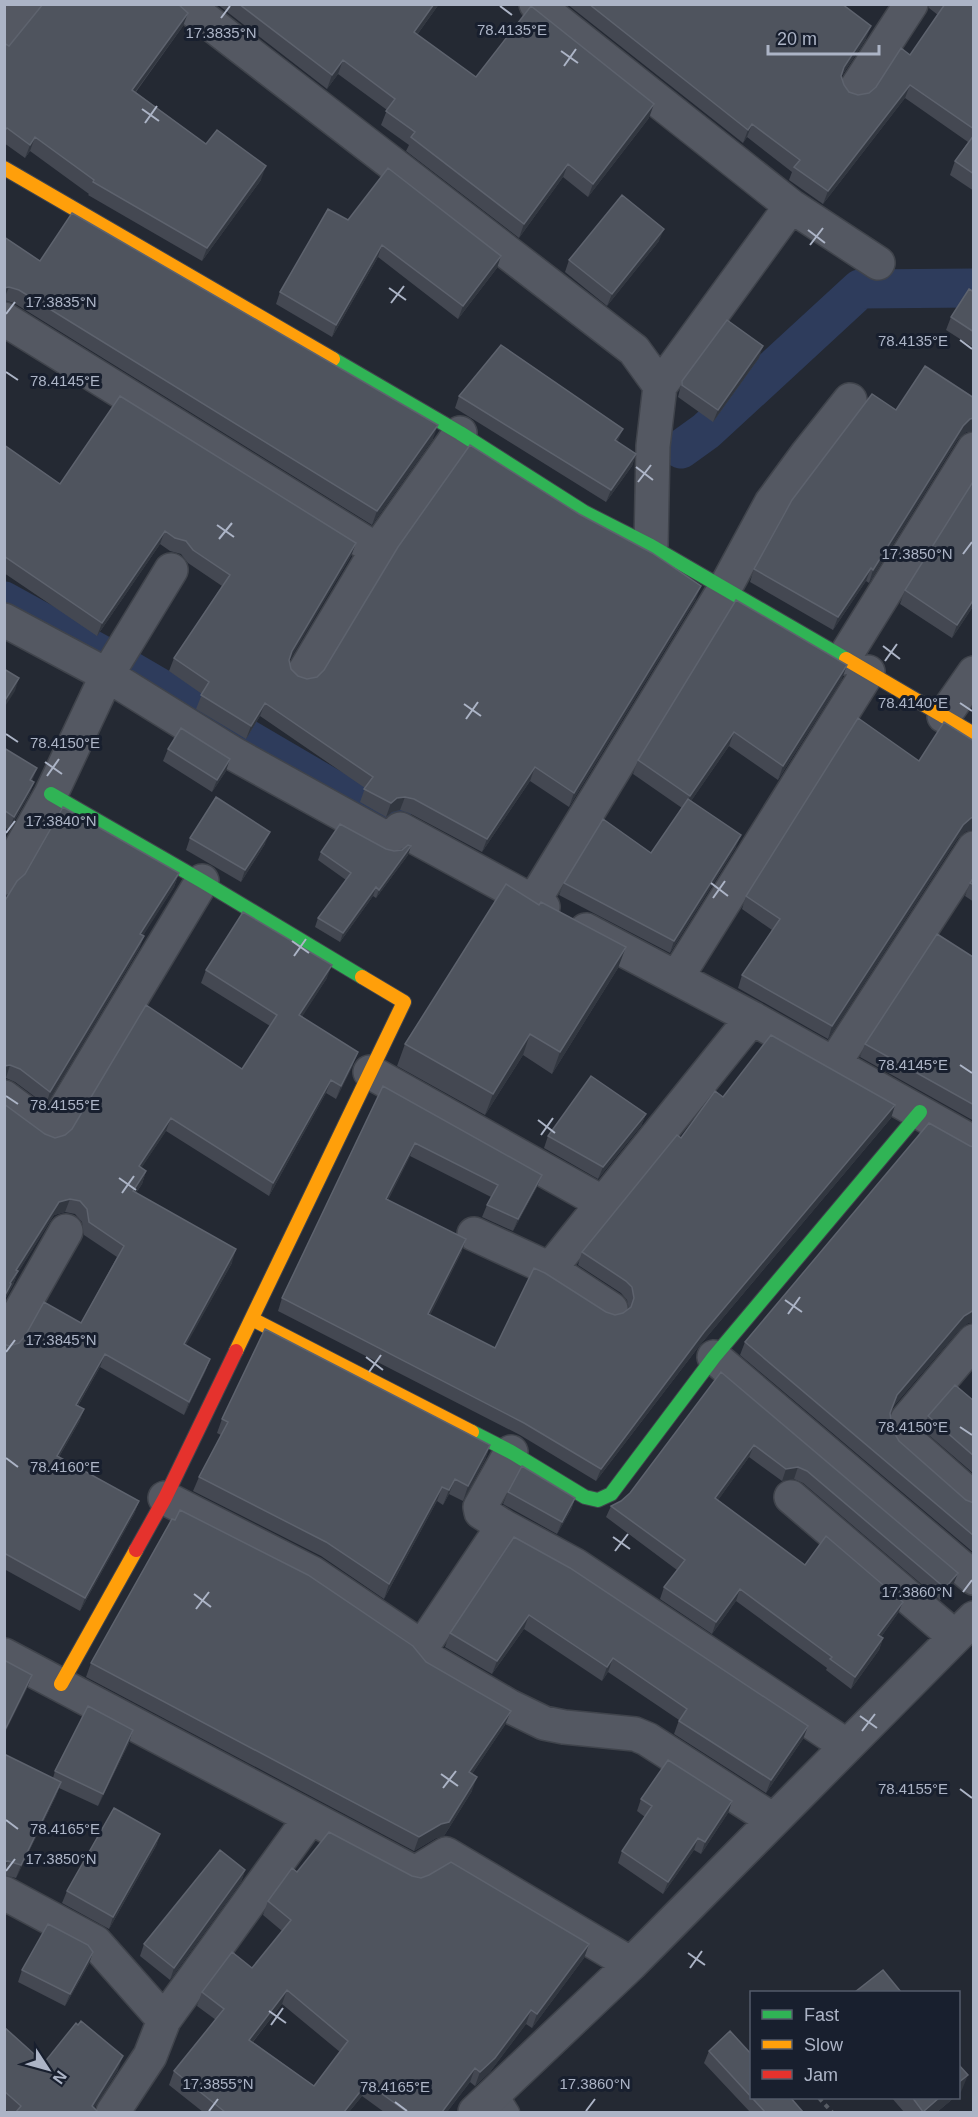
<svg xmlns="http://www.w3.org/2000/svg" width="978" height="2117" font-family="Arial,sans-serif">
<style>
.lines{fill:none;stroke-linecap:round;stroke-linejoin:round}
.canal{stroke:#2e3c5c;stroke-width:39}
.lane-casing{stroke:#40444c;stroke-width:21}
.street-casing{stroke:#40444c;stroke-width:36}
.fast-casing{stroke:#40444c;stroke-width:16}
.slow-casing{stroke:#40444c;stroke-width:16}
.jam-casing{stroke:#40444c;stroke-width:16}
.path{stroke:#575c64;stroke-width:4;stroke-dasharray:4.5 4.5;stroke-linecap:butt}
.lane{stroke:#545862;stroke-width:18}
.street{stroke:#545862;stroke-width:33}
.fast{stroke:#30b455;stroke-width:14}
.slow{stroke:#ff9f0a;stroke-width:14}
.jam{stroke:#e5322d;stroke-width:14}
.wall{fill:#444852;fill-rule:evenodd}
.shaded-wall{fill:#323740}
.building{fill:#4f545e;stroke:#5e636e;stroke-width:1.5;fill-rule:evenodd}
.ticks{fill:none;stroke:#acb4c6;stroke-width:2}
.ticks-label{font-size:15px;text-anchor:middle;fill:#acb4c6;stroke:#181f2e;stroke-width:6;stroke-linejoin:round;paint-order:stroke}
</style>
<rect width="100%" height="100%" fill="#242933"/>
<g class="lines">
<path class="canal" d="M681,449L706,431L860,289L974,288
M4,601L131,671L384,819L416,774"/>
<defs>
<path id="lane" d="M497,2091L510,2112"/>
<path id="street" d="M185,4L634,350L660,386L653,446L651,546
M536,4L791,206L878,263
M4,29L25,4
M855,90L911,4
M4,319L377,550
M660,386L791,206
M4,620L107,675L234,754L391,841L400,829L543,907
M844,658L974,449
M303,674L377,550L460,433
M944,716L974,673
M4,878L51,794L107,675L171,570
M533,902L725,588L771,503L807,454L850,400
M586,930L752,1018L974,1143
M677,977L868,672
M833,1065L974,848
M370,1072L603,1203
M4,1097L51,1132L202,881
M474,1234L550,1269L611,1309
M550,1269L752,1018
M4,1340L66,1231
M974,1341L907,1420C904,1428 901,1432 907,1440L974,1499
M714,1357L974,1578
M791,1497L955,1637
M165,1498L312,1573L422,1647L430,1660L509,1706L544,1723L564,1727L635,1734L647,1739L773,1820
M503,1526L575,1565L847,1746
M422,1647L503,1526L481,1512L480,1507L511,1452
M4,1655L415,1873L446,1854L631,1964
M4,1893L95,1942L164,2020L310,1818
M113,2112L150,2056L164,2020
M475,2112L631,1964L974,1618"/>
<path id="fast" d="M333,359L460,433L584,512L651,546L846,659
M51,794L202,881L362,977
M472,1432L511,1452L585,1497L598,1500L611,1494L714,1357L920,1112"/>
<path id="slow" d="M4,168L333,359
M846,659L974,734
M252,1319L472,1432
M236,1351L404,1002L362,977
M61,1684L136,1550"/>
<path id="jam" d="M136,1550L165,1498L236,1351"/>
</defs>
<use href="#lane" class="lane-casing"/>
<use href="#street" class="street-casing"/>
<use href="#fast" class="fast-casing"/>
<use href="#slow" class="slow-casing"/>
<use href="#jam" class="jam-casing"/>
<path class="path" d="M819,2098L832,2112"/>
<use href="#lane" class="lane"/>
<use href="#street" class="street"/>
<use href="#fast" class="fast"/>
<use href="#slow" class="slow"/>
<use href="#jam" class="jam"/>
</g>
<path class="wall" d="M217,4H439L417,35L476,77L649,118L588,197L563,177L519,238L406,151L409,145L381,125L387,110L338,74L327,89Z
M567,4H842L866,39L841,77L844,85L849,92L858,95L869,93L910,55L938,15L929,8L928,4H974V191L950,175L955,161L968,142L905,98L823,204L789,180L792,172L747,137L743,143Z
M183,26L136,92L206,144L261,180L202,261L88,195L89,194L30,151L25,158L4,143V43L9,46Z
M348,220L497,268L458,319L378,257L332,337L276,304L280,292Z
M4,237L40,261L433,439L372,525L14,303L4,300Z
M659,241L607,306L565,272L569,260Z
M974,292V348L946,330L951,317Z
M759,358L713,422L678,397L682,381Z
M459,396L636,454L632,466L606,502L455,408Z
M974,398V431L966,432L958,439L869,583L866,581L833,630L750,582L754,569L896,410Z
M4,445L60,484L356,543L351,556L289,660L291,669L298,676L307,679L696,599L569,807L530,781L482,852L409,813L400,810L392,812L386,817L360,802L365,788L260,716L246,739L196,709L202,694L169,671L174,658L222,586L188,563L181,554L170,551L160,544L97,636L4,573Z
M974,480V605L952,638L900,604L905,590Z
M842,679L778,780L729,746L691,801L736,847L670,953L559,895L564,883L651,853L682,808L633,774L638,760Z
M974,741V830L966,831L958,838L828,1039L738,988L742,975L772,930L742,909L746,896L919,761Z
M4,748L34,782L29,795L9,830L4,827Z
M168,749L226,771L212,792L163,761Z
M190,838L265,844L241,882L186,850Z
M411,846L408,855L376,898L373,896L340,942L315,927L318,918L346,880L318,860L321,852L386,849L394,851Z
M179,873L174,887L143,935L144,936L139,949L46,1105L15,1082L6,1078L4,902Z
M974,877V902L965,896L970,883Z
M539,905L618,968L552,1074L523,1055L485,1115L397,1066L405,1044Z
M974,956V1121L860,1057L865,1044Z
M206,970L327,978L302,1016L353,1065L336,1099L326,1093L269,1196L166,1131L141,1168L146,1171L142,1184L136,1193L232,1263L185,1346L210,1359L205,1372L184,1415L100,1367L78,1406L84,1409L79,1422L59,1457L139,1501L134,1514L80,1611L4,1569V1344L9,1346L81,1323L117,1257L84,1235L82,1222L75,1214L65,1212L54,1215L17,1274L13,1285L4,1301V1104L45,1134L55,1138L65,1135L242,1069L270,1026L201,983Z
M383,1086L537,1187L513,1231L482,1217L487,1205L491,1197L410,1156L388,1200L462,1251L430,1315L495,1348L606,1312L615,1315L623,1313L629,1309L627,1300L621,1293L578,1265L582,1252L681,1138L723,1097L895,1105L891,1118L700,1345L596,1481L520,1435L278,1311L282,1298Z
M646,1114L641,1126L598,1179L544,1148L548,1136Z
M970,1146L968,1323L960,1329L892,1408L890,1414L892,1429L899,1441L966,1500L974,1503V1553L740,1355L745,1342Z
M721,1372L958,1573L953,1585L940,1600L803,1483L794,1479L782,1481L749,1457L718,1500L805,1565L903,1602L898,1613L881,1637L883,1638L879,1650L851,1689L826,1670L827,1668L736,1601L712,1634L660,1599L664,1587L677,1570L606,1517L611,1506L621,1501L630,1493Z
M974,1401V1474L923,1430L928,1416Z
M222,1419L490,1445L485,1460L463,1501L449,1494L443,1505L437,1501L384,1599L321,1556L193,1491L199,1477L221,1435L217,1433Z
M508,1492L575,1498L571,1510L557,1534L503,1504Z
M514,1537L808,1726L803,1739L766,1793L674,1734L679,1720L608,1672L602,1681L524,1629L492,1674L445,1647L450,1633Z
M426,1662L505,1725L472,1774V1791L444,1836L436,1838L414,1851L86,1677L91,1663Z
M129,1743L98,1806L59,1788L56,1796L16,1878L4,1875V1754L53,1778L55,1771Z
M641,1799L732,1801L728,1813L701,1854L694,1850L663,1894L618,1863L622,1851L645,1817L637,1811Z
M160,1834L156,1846L109,1929L62,1903L67,1891Z
M245,1870L241,1882L170,1980L140,1956L144,1944Z
M297,1872L412,1876L589,1944L584,1958L532,2028L526,2024L490,2072L475,2086L470,2082L447,2112H384L362,2096L349,2112H203L169,2085L174,2071L216,2020L197,2006L202,1992L252,1968L282,1931L263,1915L268,1901ZM282,2004L340,2052L314,2086L253,2042Z
M93,1952L89,1964L65,2006L18,1982L22,1970Z
M4,2027L44,2063L118,2070L94,2108L97,2112H9L4,2109Z
M709,2051L803,2112H750L704,2063Z
M891,2097H955L937,2112H904Z"/>
<path class="shaded-wall" d="M434,4H439L409,46L414,32Z
M188,13L183,26L127,103L132,90Z
M871,26L866,39L839,80L844,67Z
M343,60L338,74L327,89L332,75Z
M910,85L905,98L823,204L828,191Z
M654,104L649,118L588,197L593,184Z
M752,124L747,137L743,143L748,130Z
M35,137L30,151L25,158L30,145Z
M568,164L563,177L519,238L524,224Z
M266,166L261,180L202,261L207,248Z
M664,229L659,241L607,306L612,294Z
M382,245L378,257L332,337L336,325Z
M501,256L497,268L458,319L463,306Z
M9,287L4,299V288Z
M763,346L759,358L713,422L718,410Z
M974,418V431L966,432L958,439L869,583L873,570L963,426L970,419Z
M438,425L433,439L372,525L377,511Z
M623,429L618,441L611,452L615,440Z
M636,454L632,466L606,502L611,490Z
M165,531L160,544L97,636L102,623Z
M356,543L351,556L287,665L292,651Z
M871,568L866,581L833,630L838,617Z
M701,586L696,599L569,807L574,793Z
M974,599V605L952,638L957,625Z
M847,665L842,679L778,780L783,766Z
M19,678L15,691L4,708V702Z
M265,703L260,716L246,739L251,726Z
M734,732L729,746L685,810L690,796Z
M230,759L226,771L212,792L217,780Z
M535,767L530,781L482,852L487,839Z
M37,768L32,782L30,780Z
M34,782L29,795L9,830L14,817Z
M405,797L400,810L392,812L386,817L391,803L397,798Z
M974,817V830L966,831L958,838L828,1039L832,1026L963,825L971,818Z
M270,832L265,844L241,882L245,870Z
M741,835L736,847L670,953L674,941Z
M411,846L408,855L376,898L379,890Z
M179,873L174,887L136,947L140,934Z
M376,887L373,896L340,942L343,933Z
M144,936L139,949L46,1105L50,1092Z
M626,947L618,968L552,1074L560,1052Z
M332,965L327,978L295,1028L299,1015Z
M530,1034L523,1055L485,1115L493,1094Z
M358,1052L353,1065L336,1099L341,1086Z
M10,1065L6,1078L4,1079V1066Z
M331,1080L326,1093L269,1196L273,1183Z
M895,1105L891,1118L700,1345L596,1481L601,1469L704,1332Z
M646,1114L641,1126L598,1179L603,1167Z
M171,1118L166,1131L134,1179L139,1166Z
M415,1143L410,1156L382,1212L386,1199Z
M146,1171L142,1184L128,1204L133,1191Z
M542,1175L537,1187L513,1231L518,1219Z
M70,1199L65,1212L54,1215L17,1274L13,1285L4,1301V1297L16,1270L59,1202Z
M466,1239L462,1251L424,1327L428,1314Z
M236,1249L232,1263L179,1358L184,1344Z
M974,1310V1323H968L960,1329L892,1408L885,1426L897,1395L964,1316Z
M105,1354L100,1367L71,1418L76,1405Z
M210,1359L205,1372L184,1415L189,1402Z
M84,1409L79,1422L52,1469L57,1456Z
M490,1445L485,1460L463,1501L468,1486Z
M754,1445L749,1457L711,1510L715,1498Z
M798,1467L794,1479L782,1481L786,1469Z
M455,1479L449,1494L443,1505L449,1490Z
M442,1487L437,1501L384,1599L389,1584Z
M575,1498L571,1510L557,1534L562,1522Z
M139,1501L134,1514L80,1611L85,1598Z
M958,1573L953,1585L940,1600L945,1588Z
M740,1589L736,1601L712,1634L716,1622Z
M903,1602L898,1613L874,1647L878,1635Z
M529,1615L524,1629L492,1674L497,1661Z
M883,1638L879,1650L851,1689L855,1677Z
M613,1658L608,1672L602,1681L607,1667Z
M32,1675L27,1689L4,1735V1732Z
M511,1711L505,1725L464,1786L469,1772Z
M808,1726L803,1739L766,1793L771,1780Z
M133,1730L129,1743L98,1806L103,1794Z
M477,1777L472,1791L444,1836L436,1838L414,1851L419,1837Z
M61,1782L56,1796L16,1878L21,1865Z
M732,1801L728,1813L701,1854L705,1842Z
M160,1834L156,1846L109,1929L113,1917Z
M698,1838L694,1850L663,1894L668,1882Z
M8,1861L4,1870V1862Z
M245,1870L241,1882L170,1980L174,1968Z
M589,1944L584,1958L532,2028L537,2014Z
M93,1952L89,1964L65,2006L70,1994Z
M287,1990L282,2004L244,2053L249,2040Z
M531,2010L526,2024L490,2072L475,2086L480,2072Z
M123,2056L118,2070L92,2112V2106Z
M475,2068L470,2082L447,2112H442Z
M968,2075L961,2092L958,2095V2083Z
M367,2083L362,2096L349,2112H344Z
M940,2097H955L937,2112H923Z"/>
<path class="building" d="M43,4H178L188,13L132,90L206,144L217,130L266,166L207,248L93,182L94,180L35,137L30,145L7,128L4,131V43L9,46Z
M239,4H434L414,32L476,77L531,6L654,104L593,184L568,164L524,224L411,137L415,132L386,111L395,99L343,60L332,75Z
M589,4H842L871,26L844,67L841,76L844,85L849,92L858,95L869,93L876,87L901,48L910,55L945,4H974V129L910,85L828,191L794,167L800,160L752,124L748,130Z
M974,135V174L955,161Z
M388,168L501,256L463,306L382,245L336,325L280,292L328,209L348,220Z
M622,195L664,229L612,294L569,260Z
M72,213L438,425L377,511L19,290L9,287L4,288V237L40,261Z
M969,289L974,292V332L951,317Z
M727,320L763,346L718,410L682,385V381Z
M501,345L623,429L615,440L636,454L611,490L459,396Z
M925,366L974,398V418L970,419L963,426L873,570L871,568L838,617L754,569L792,500L872,394L896,410Z
M120,396L356,543L292,651L289,660L291,669L298,676L307,679L317,677L324,670L398,547L470,445L579,514L652,553L701,586L574,793L535,767L487,839L414,799L405,797L397,798L391,803L364,789L373,777L265,703L251,726L201,695L209,682L174,658L230,575L193,550L186,541L175,538L165,531L102,623L4,556V445L60,484Z
M974,480V599L957,625L905,590Z
M736,600L847,665L783,766L734,732L690,796L638,760Z
M4,669L19,678L4,702Z
M858,718L919,761L944,722L974,741V817L971,818L963,825L832,1026L742,975L780,919L746,896Z
M181,728L230,759L217,780L168,749Z
M4,748L37,768L30,780L34,782L14,817L4,810Z
M216,797L270,832L245,870L190,838Z
M688,799L741,835L674,941L564,883L603,819L651,853Z
M63,807L179,873L140,934L144,936L50,1092L20,1069L10,1065L4,1066V902L17,881L25,874Z
M340,824L386,849L394,851L402,850L408,845L411,846L379,890L376,887L343,933L318,918L351,873L321,852Z
M974,877V885L970,883Z
M506,884L539,905L541,902L626,947L560,1052L530,1034L493,1094L405,1044Z
M243,912L332,965L299,1015L358,1052L341,1086L331,1080L273,1183L171,1118L139,1166L146,1171L133,1191L236,1249L184,1344L210,1359L189,1402L105,1354L76,1405L84,1409L57,1456L139,1501L85,1598L4,1553V1344L9,1346L19,1343L25,1336L44,1302L81,1323L124,1246L89,1222L87,1209L80,1201L70,1199L59,1202L16,1270L18,1271L10,1283L11,1284L4,1297V1104L45,1134L55,1138L65,1135L72,1129L146,1005L242,1069L277,1015L206,970Z
M937,934L973,957L974,956V1105L865,1044Z
M771,1035L895,1105L704,1332L601,1469L524,1423L282,1298L383,1086L542,1175L518,1219L487,1205L498,1185L415,1143L386,1199L466,1239L428,1314L495,1348L534,1268L545,1273L606,1312L615,1315L623,1313L631,1307L634,1298L632,1287L626,1281L582,1252L677,1135L681,1138L715,1091L723,1097Z
M591,1076L646,1114L603,1167L548,1136Z
M929,1123L970,1146L974,1147V1310L964,1316L897,1395L890,1413L892,1429L899,1441L966,1500L974,1503V1536L745,1342Z
M265,1329L490,1445L468,1486L455,1479L449,1490L442,1487L389,1584L326,1542L199,1477L228,1422L222,1419Z
M721,1372L958,1573L945,1588L807,1471L798,1467L786,1469L754,1445L715,1498L805,1565L826,1536L903,1602L878,1635L883,1638L855,1677L830,1659L832,1657L740,1589L716,1622L664,1587L685,1560L611,1506L621,1501L630,1493Z
M955,1385L974,1401V1456L928,1416Z
M522,1466L575,1498L562,1522L508,1492Z
M180,1510L308,1575L413,1646L426,1662L511,1711L469,1772L477,1777L449,1822L441,1824L419,1837L91,1663L172,1519L175,1520Z
M514,1537L570,1568L808,1726L771,1780L679,1721L687,1709L613,1658L607,1667L529,1615L497,1661L450,1633Z
M4,1660L32,1675L4,1732Z
M88,1706L133,1730L103,1794L55,1771Z
M4,1754L61,1782L21,1865L8,1861L4,1862Z
M668,1760L732,1801L705,1842L698,1838L668,1882L622,1851L652,1806L641,1799Z
M114,1808L160,1834L113,1917L67,1891Z
M329,1832L412,1876L421,1878L429,1875L451,1862L589,1944L537,2014L531,2010L495,2058L480,2072L475,2068L442,2112H407L367,2083L344,2112H225L174,2071L224,2009L202,1992L232,1952L252,1968L291,1920L268,1901L292,1868L297,1872ZM287,1990L348,2041L314,2086L249,2040Z
M220,1850L245,1870L174,1968L144,1944Z
M48,1924L88,1945L93,1952L70,1994L22,1970Z
M883,1970L901,1992H855Z
M81,2021L123,2056L92,2106L98,2112H16L21,2106L4,2091V2027L44,2063L76,2023L78,2025Z
M730,2031L752,2055V2097H790L803,2112H765L709,2051Z
M958,2064L968,2075L958,2083Z
M912,2097H940L923,2112Z"/>
<path class="ticks" d="M500,6L512,15M221,18L230,6M561,51L578,63M564,66L576,49M142,109L159,121M145,123L157,106M808,230L825,243M810,245L823,228M389,288L406,300M391,303L404,286M6,314L15,302M960,340L972,349M6,372L18,380M636,467L653,480M638,482L651,465M217,525L234,537M219,539L232,523M963,554L972,542M883,646L900,659M885,661L897,644M960,703L972,711M464,704L481,716M466,719L478,702M6,734L18,742M45,762L62,774M47,776L59,759M6,833L15,821M711,883L728,896M713,898L725,881M292,941L309,953M294,956L306,939M960,1065L972,1073M6,1096L18,1104M538,1120L555,1133M541,1135L553,1118M119,1178L136,1190M122,1193L134,1176M785,1300L802,1312M788,1314L800,1297M6,1352L15,1340M366,1357L383,1370M369,1372L381,1355M960,1427L972,1435M6,1458L18,1467M613,1537L630,1549M615,1551L628,1534M963,1592L972,1580M194,1594L211,1607M196,1609L209,1592M860,1716L877,1728M862,1731L875,1714M441,1774L458,1786M443,1788L456,1771M960,1789L972,1798M6,1820L18,1829M6,1871L15,1859M688,1953L705,1965M690,1968L702,1951M269,2011L286,2023M271,2025L283,2008M395,2102L407,2111M209,2111L218,2099M586,2111L595,2099"/>
<g class="ticks-label">
<text x="512" y="35">78.4135°E</text>
<text x="221" y="38">17.3835°N</text>
<text x="61" y="307">17.3835°N</text>
<text x="913" y="346">78.4135°E</text>
<text x="65" y="386">78.4145°E</text>
<text x="917" y="559">17.3850°N</text>
<text x="913" y="708">78.4140°E</text>
<text x="65" y="748">78.4150°E</text>
<text x="61" y="826">17.3840°N</text>
<text x="913" y="1070">78.4145°E</text>
<text x="65" y="1110">78.4155°E</text>
<text x="61" y="1345">17.3845°N</text>
<text x="913" y="1432">78.4150°E</text>
<text x="65" y="1472">78.4160°E</text>
<text x="917" y="1597">17.3860°N</text>
<text x="913" y="1794">78.4155°E</text>
<text x="65" y="1834">78.4165°E</text>
<text x="61" y="1864">17.3850°N</text>
<text x="218" y="2089">17.3855°N</text>
<text x="595" y="2089">17.3860°N</text>
<text x="395" y="2092">78.4165°E</text>
</g>
<rect width="978" height="2117" fill="none" stroke="#acb4c6" stroke-width="12"/>
<rect x="750" y="1991" width="210" height="108" fill="#181f2e" stroke="#535b6b" stroke-width="1.5"/>
<rect x="762" y="2010" width="30" height="9" fill="#30b455" stroke="#535b6b" stroke-width="1.5"/>
<text x="804" y="2021" font-size="18" fill="#acb4c6">Fast</text>
<rect x="762" y="2040" width="30" height="9" fill="#ff9f0a" stroke="#535b6b" stroke-width="1.5"/>
<text x="804" y="2051" font-size="18" fill="#acb4c6">Slow</text>
<rect x="762" y="2070" width="30" height="9" fill="#e5322d" stroke="#535b6b" stroke-width="1.5"/>
<text x="804" y="2081" font-size="18" fill="#acb4c6">Jam</text>
<g transform="translate(48 2069) rotate(126)" stroke="#181f2e" stroke-width="4.5" paint-order="stroke">
<path d="M0-4.5L10 22L0 15L-10 22Z" fill="#acb4c6"/>
<text y="-9" font-size="16" font-weight="bold" text-anchor="middle" fill="#acb4c6">N</text>
</g>
<path d="M768 45v9h111v-9" fill="none" stroke="#acb4c6" stroke-width="3"/>
<text x="777" y="45" font-size="18" fill="#acb4c6" stroke="#181f2e" stroke-width="4.5" paint-order="stroke">20 m</text>
</svg>
